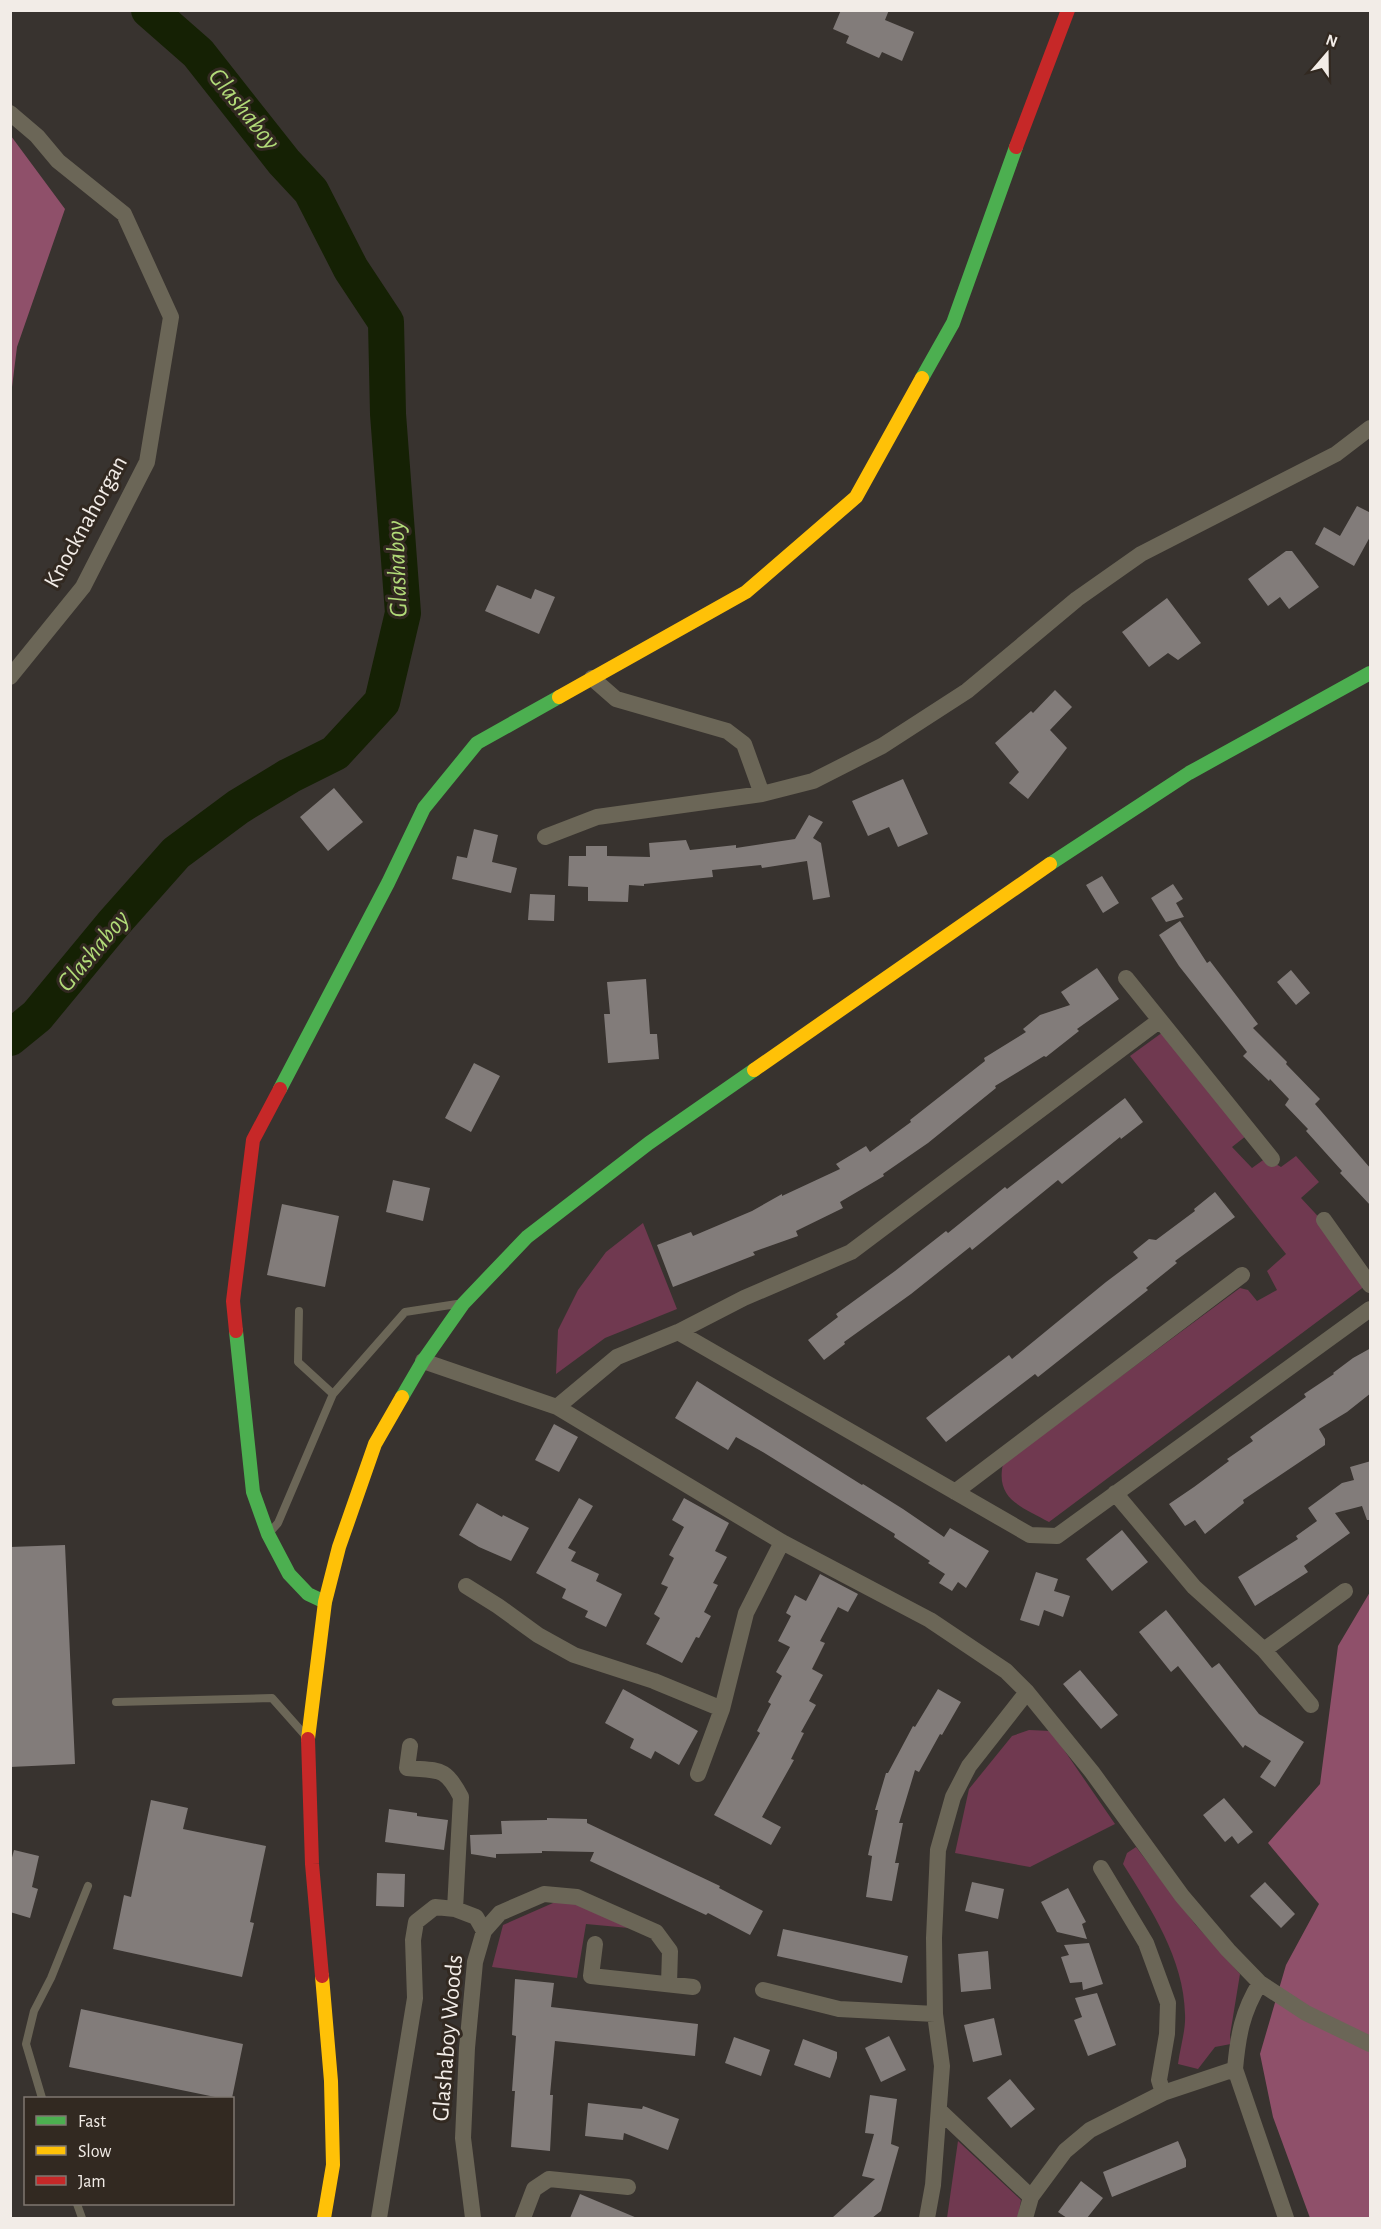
<svg xmlns="http://www.w3.org/2000/svg" width="1381" height="2229" font-family="'Alegreya Sans',sans-serif">
<style>
.green{fill:#703950}
.forest{fill:#8f506a}
.lines{fill:none;stroke-linecap:round;stroke-linejoin:round}
.river{stroke:#152104;stroke-width:36}
.building{fill:#827c7a}
.lane{stroke:#6b6657;stroke-width:8}
.street{stroke:#6b6657;stroke-width:16}
.fast{stroke:#4caf50;stroke-width:14}
.slow{stroke:#ffc107;stroke-width:14}
.jam{stroke:#c62828;stroke-width:14}
.labels{text-anchor:middle;dominant-baseline:central;stroke-width:6;stroke-linejoin:round;paint-order:stroke}
.street-label{font-size:24px;fill:#f2ece7;stroke:#322921}
.water-label{font-size:26px;font-style:italic;fill:#b1da78;stroke:#322921}
</style>
<rect width="100%" height="100%" fill="#38332f"/>
<path class="green" d="M1163,1032L1246,1136L1232,1147L1252,1168L1266,1158L1281,1167L1296,1156L1319,1182L1301,1198L1367,1269L1365,1286L1049,1522C1023,1507 995,1500 1003,1464L1240,1288L1248,1290L1257,1301L1277,1290L1267,1271L1286,1254L1130,1056Z
M643,1223L677,1309L605,1338L556,1374L558,1330L578,1290L606,1252Z
M1029,1730L1051,1731L1115,1824L1030,1867L955,1853L969,1789L1012,1736Z
M1136,1847L1195,1924L1240,1974L1230,2035L1231,2044L1215,2047L1198,2069L1178,2064C1180,2048 1186,2030 1185,2014C1184,1959 1151,1909 1123,1864L1127,1853Z
M572,1902L629,1928L586,1924L577,1978L492,1967L503,1925L553,1903Z
M958,2141L1021,2200L1018,2218H947Z"/>
<path class="forest" d="M11,136L65,209L17,347L11,395Z
M1370,1592V2218H1310L1273,2117L1260,2054L1286,1965L1319,1904L1268,1843L1320,1784L1338,1646Z"/>
<g class="lines">
<path class="river" d="M10,1038L37,1016L113,924L176,853L238,807L289,776L335,753L382,702L403,613L388,414L386,322L351,269L311,191L284,162L198,53L149,10"/>
</g>
<path class="building" d="M841,10H889L885,20L914,32L902,61L882,52L879,58L846,43L849,36L833,29Z
M1357,506L1371,513V535L1354,566L1315,544L1324,527L1340,536Z
M1286,551H1292L1319,587L1289,609L1280,597L1268,606L1248,579Z
M497,585L531,599L535,589L555,597L539,634L485,611Z
M1167,598L1201,643L1178,660L1168,653L1149,667L1122,632Z
M1055,690L1072,707L1050,730L1067,748L1028,799L1009,783L1019,772L995,743L1031,711L1033,713Z
M903,779L928,834L898,847L889,827L868,836L852,801Z
M334,788L363,822L328,851L300,817Z
M809,815L823,822L813,838L821,843L830,897L813,900L807,861L762,868L761,865L712,870L713,877L644,884V886L629,885L628,902L588,901V887L568,886L569,856H586V846H607V856L650,857L649,843L686,840L690,850L736,845V848L795,839Z
M474,829L498,835L492,862L517,868L511,893L452,879L457,856L467,858Z
M1102,876L1119,903L1103,913L1086,885Z
M1173,884L1183,899L1176,903L1184,917L1166,922L1151,898Z
M530,894L555,895L554,921L528,920Z
M1180,921L1207,963L1210,961L1258,1024L1253,1028L1287,1062L1286,1064L1320,1099L1315,1104L1371,1169V1206L1340,1173L1342,1171L1306,1131L1308,1129L1285,1105L1289,1099L1270,1079L1269,1081L1243,1056L1247,1052L1179,966L1159,935Z
M1097,968L1119,999L1077,1029L1079,1031L1046,1057L1044,1056L995,1086L996,1088L928,1143L883,1174L884,1176L840,1202L843,1208L796,1231L798,1236L753,1252L755,1255L673,1287L657,1245L691,1232L693,1236L752,1211L782,1194V1196L840,1169L836,1164L866,1146L870,1152L911,1122L910,1120L985,1061L984,1058L1026,1032L1023,1029L1040,1015L1070,1005L1061,992Z
M1291,970L1310,993L1296,1005L1277,982Z
M646,979L650,1034H657L659,1059L608,1063L604,1014H610L607,982Z
M474,1063L500,1076L471,1132L445,1118Z
M1125,1098L1143,1122L1121,1139L1120,1137L1062,1184L1058,1180L972,1250L970,1247L911,1294L844,1342L845,1344L824,1360L808,1340L838,1317L836,1314L895,1271L946,1231L948,1233L1005,1187L1007,1189Z
M393,1180L430,1188L423,1221L386,1212Z
M1215,1192L1235,1217L1175,1261L1177,1263L1146,1288L1148,1290L1038,1377L1035,1374L946,1442L926,1418L1009,1355L1012,1359L1106,1282L1138,1258L1133,1252L1149,1239L1156,1240L1195,1211L1194,1209Z
M282,1204L339,1216L325,1287L267,1275Z
M1371,1348V1393L1347,1412L1319,1429L1325,1439V1445L1243,1500L1244,1503L1205,1534L1195,1520L1185,1526L1169,1504L1194,1487L1229,1461L1227,1459L1253,1441L1250,1437L1306,1397L1304,1394L1334,1374L1333,1373L1353,1358Z
M697,1381L862,1485L863,1484L903,1509L944,1537L950,1528L989,1551L966,1588L958,1582L952,1591L939,1583L945,1574L928,1563L930,1561L894,1537L895,1534L761,1451L736,1437L728,1450L675,1418Z
M554,1424L578,1437L559,1472L535,1460Z
M1371,1461V1520H1367L1362,1506L1335,1513L1350,1533L1304,1566L1308,1572L1255,1606L1238,1577L1298,1539L1296,1536L1317,1521L1308,1508L1342,1483L1354,1480L1350,1467Z
M579,1498L593,1506L568,1548L576,1552L571,1561L599,1574L596,1581L622,1594L606,1627L585,1617L588,1611L562,1598L566,1589L536,1573Z
M684,1498L729,1523L715,1551L727,1557L713,1583L718,1585L704,1612L711,1616L699,1638L696,1637L682,1663L646,1644L660,1618L654,1614L668,1587L661,1584L674,1558L669,1555L684,1527L672,1520Z
M477,1503L502,1517L503,1515L529,1528L511,1561L479,1547L459,1535Z
M1122,1530L1148,1562L1112,1591L1086,1559Z
M65,1545L75,1764L10,1767V1547Z
M1036,1572L1058,1579L1054,1591L1070,1596L1063,1617L1044,1610L1039,1626L1020,1620Z
M820,1574L858,1594L848,1612L838,1607L820,1641L825,1643L812,1669L823,1675L809,1701L816,1705L801,1732L804,1733L791,1759L794,1760L762,1817L781,1827L771,1845L714,1815L760,1733L757,1731L771,1704L768,1702L782,1676L776,1672L790,1647L778,1641L791,1616L786,1613L795,1595L806,1601Z
M1166,1610L1212,1668L1219,1663L1259,1714L1304,1742L1275,1787L1260,1777L1271,1761L1245,1745L1243,1748L1178,1666L1171,1672L1139,1632Z
M1080,1670L1118,1715L1101,1729L1063,1684Z
M623,1689L698,1731L679,1765L655,1751L651,1759L630,1748L634,1739L605,1723Z
M938,1689L961,1702L942,1735L940,1734L919,1772L915,1770L899,1823H903L895,1863H899L892,1901L866,1897L872,1856L868,1855L878,1810H875L886,1773H888L913,1726L915,1727Z
M1224,1798L1253,1832L1238,1844L1232,1836L1225,1842L1203,1815Z
M151,1800L188,1808L183,1829L266,1846L250,1922L254,1923L242,1977L113,1949L124,1895L131,1897Z
M389,1809L417,1813V1816L448,1820L444,1850L385,1842Z
M547,1818L587,1819V1823L720,1886L719,1888L763,1911L750,1935L708,1913L706,1915L590,1861L594,1852L542,1851V1853L496,1854V1858L471,1854L470,1835L502,1834L501,1821L547,1820Z
M14,1850L39,1856L32,1887L38,1889L30,1918L10,1912V1865Z
M377,1873L405,1874L404,1907L376,1906Z
M972,1882L1004,1889L998,1919L965,1911Z
M1265,1882L1295,1914L1281,1928L1250,1896Z
M1068,1888L1086,1922L1082,1924L1087,1939L1057,1932L1041,1902Z
M783,1929L908,1956L902,1983L777,1956Z
M1089,1943L1103,1984L1083,1990L1082,1982L1070,1983L1061,1957L1069,1955L1064,1945Z
M988,1951L991,1989L961,1992L958,1954Z
M515,1979L554,1983L551,2007L698,2024L695,2056L555,2041L550,2095H553L550,2151L511,2147L515,2091H512L516,2036L512,2035Z
M1097,1993L1116,2045L1088,2056L1074,2020L1082,2017L1075,1998Z
M81,2009L243,2044L232,2098H220L69,2067Z
M994,2018L1002,2055L973,2062L964,2025Z
M889,2036L906,2070L881,2082L865,2048Z
M734,2037L770,2050L761,2076L725,2063Z
M803,2039L837,2052V2058L830,2078L794,2065Z
M1010,2079L1035,2109L1011,2128L987,2098Z
M870,2095L897,2099L891,2144L899,2147L881,2211L872,2218H832L875,2179L862,2176L874,2134L865,2133Z
M588,2103L642,2109L643,2106L679,2119L668,2150L624,2133L623,2140L585,2136Z
M1178,2141L1186,2160V2167L1112,2197L1103,2172Z
M1081,2181L1103,2198L1087,2218H1067L1058,2212Z
M580,2194L637,2218H570Z"/>
<g class="lines">
<path class="lane" d="M299,1311L298,1362L333,1394
M270,1532L278,1523L333,1394L405,1312L457,1304
M116,1702L272,1698L304,1734
M42,2098L26,2044L34,2011L51,1978L88,1886
M77,2204L82,2218"/>
<path class="street" d="M10,113L37,136L58,161L124,214L171,317L147,462L83,587L10,677
M592,678L616,699L727,731L744,744L762,794
M545,837L597,817L762,794L813,781L882,746L967,691L1077,599L1141,554L1336,454L1370,428
M1126,978L1272,1159
M1324,1220L1370,1285
M678,1332L1030,1535L1057,1536L1370,1309
M423,1361L557,1407L782,1542L930,1620L1006,1671L1027,1692L1092,1772L1182,1896L1228,1950L1260,1983L1306,2013L1370,2044
M557,1407L617,1357L678,1332L744,1298L851,1252L1160,1020
M955,1492L1242,1275
M1115,1493L1194,1587L1264,1650L1311,1705
M466,1586L498,1606L538,1635L574,1655L654,1681L722,1709
M1264,1650L1345,1591
M410,1746L407,1768C439,1771 445,1766 461,1797L455,1909
M698,1774L722,1709L746,1613L782,1542
M1101,1868L1146,1943L1168,2003L1167,2034L1159,2080L1163,2093
M595,1944L591,1976L693,1987
M763,1990L839,2009L935,2014
M1235,2069L1286,2218
M940,2111L1031,2197
M379,2218L415,1998L413,1940L416,1922L435,1907L455,1909L476,1917L484,1931
M473,2218L463,2138L467,2048L475,1962L484,1931L500,1913L544,1894L577,1897L656,1932L670,1951L669,1984
M523,2218L534,2189L549,2179L628,2187
M927,2218L933,2185L942,2066L935,2014L934,1938L938,1850L953,1797L969,1766L1027,1692
M1025,2218L1031,2197L1065,2151L1090,2130L1163,2093L1235,2069C1238,2036 1242,2012 1260,1983"/>
<path class="fast" d="M922,378L953,323L1016,147
M1050,864L1189,773L1370,673
M280,1089L388,883L424,808L477,743L559,697
M236,1331L253,1492L268,1534L289,1574L308,1594L325,1602
M402,1397L423,1361L463,1304L527,1237L649,1143L754,1070"/>
<path class="slow" d="M559,697L746,592L856,497L922,378
M754,1070L1050,864
M308,1739L325,1602L339,1547L375,1444L402,1397
M322,1976L331,2081L333,2165L324,2218"/>
<path class="jam" d="M1016,147L1068,10
M236,1331L233,1301L253,1140L280,1089
M308,1739L312,1864L322,1976"/>
</g>
<g class="labels">
<g class="street-label">
<text transform="translate(86 522) rotate(-61)">Knocknahorgan</text>
<text transform="translate(448 2038) rotate(-85)">Glashaboy Woods</text>
</g>
<g class="water-label">
<text transform="translate(244 109) rotate(51)">Glashaboy</text>
<text transform="translate(397 569) rotate(-92)">Glashaboy</text>
<text transform="translate(93 951) rotate(-50)">Glashaboy</text>
</g>
</g>
<rect width="1381" height="2229" fill="none" stroke="#f2ece7" stroke-width="24"/>
<rect x="24" y="2097" width="210" height="108" fill="#322921" stroke="#7f7770" stroke-width="1.5"/>
<rect x="36" y="2116" width="30" height="9" fill="#4caf50" stroke="#7f7770" stroke-width="1.5"/>
<text x="78" y="2127" font-size="18" fill="#f2ece7">Fast</text>
<rect x="36" y="2146" width="30" height="9" fill="#ffc107" stroke="#7f7770" stroke-width="1.5"/>
<text x="78" y="2157" font-size="18" fill="#f2ece7">Slow</text>
<rect x="36" y="2176" width="30" height="9" fill="#c62828" stroke="#7f7770" stroke-width="1.5"/>
<text x="78" y="2187" font-size="18" fill="#f2ece7">Jam</text>
<g transform="translate(1327 54) rotate(20)" stroke="#322921" stroke-width="4.5" paint-order="stroke">
<path d="M0-4.5L10 22L0 15L-10 22Z" fill="#f2ece7"/>
<text y="-9" font-size="16" font-weight="bold" text-anchor="middle" fill="#f2ece7">N</text>
</g>
</svg>
